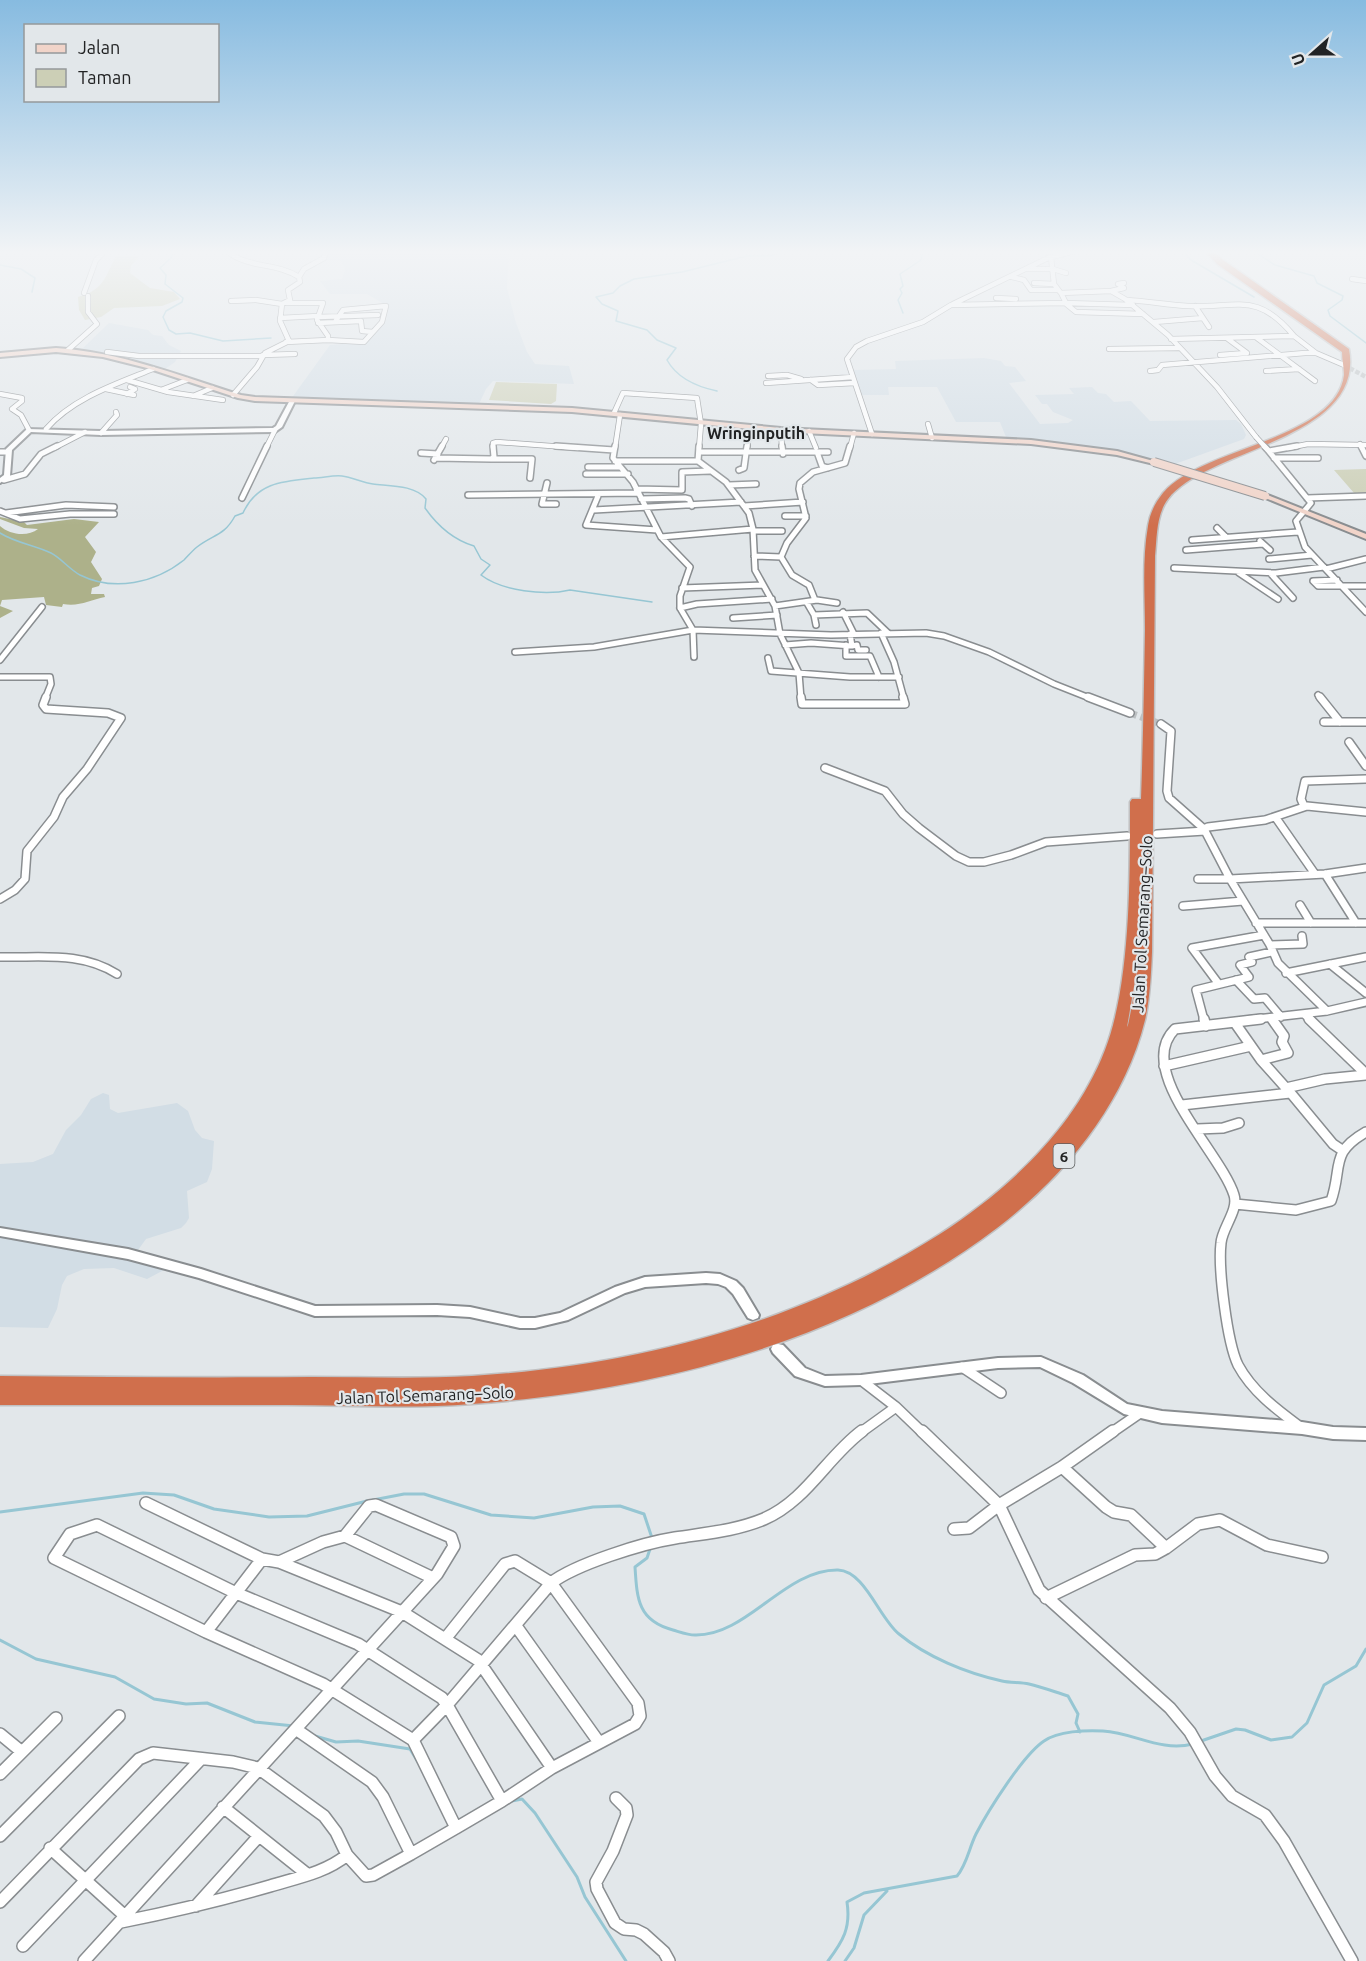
<svg xmlns="http://www.w3.org/2000/svg" width="1366" height="1961" font-family="Ubuntu,sans-serif">
<style>
.built{fill:#d2dde5}
.green{fill:#cccfb6}
.forest{fill:#adb18a}
.lines{fill:none;stroke-linecap:round;stroke-linejoin:round}
.stream-far1{stroke:#96c6d3;stroke-width:1.5}
.stream{stroke:#96c6d3;stroke-width:3}
.minor-tunnel-far1{stroke:#bcc0c2;stroke-width:4.5;stroke-dasharray:4.5 2;stroke-linecap:butt}
.minor-tunnel{stroke:#bcc0c2;stroke-width:7;stroke-dasharray:7 4;stroke-linecap:butt}
.minor-far4-casing{stroke:#898d90;stroke-width:6}
.minor-far3-casing{stroke:#898d90;stroke-width:8}
.minor-far2-casing{stroke:#898d90;stroke-width:10}
.minor-far1-casing{stroke:#898d90;stroke-width:12}
.minor-casing{stroke:#898d90;stroke-width:14}
.tertiary-casing{stroke:#898d90;stroke-width:4}
.secondary-casing{stroke:#898d90;stroke-width:4}
.motorway-casing{stroke:#c1c1c2;stroke-width:3}
.minor-far4{stroke:#fff;stroke-width:4.5}
.minor-far3{stroke:#fff;stroke-width:5}
.minor-far2{stroke:#fff;stroke-width:7}
.minor-far1{stroke:#fff;stroke-width:9}
.minor{stroke:#fff;stroke-width:11}
.tertiary{fill:#fff;fill-rule:evenodd}
.secondary{fill:#f1d4c9;fill-rule:evenodd}
.motorway{fill:#d06f4c;fill-rule:evenodd}
.minor-bridge-far1-casing{stroke:#898d90;stroke-width:6;stroke-linecap:butt}
.minor-bridge-casing{stroke:#898d90;stroke-width:8;stroke-linecap:butt}
.secondary-bridge-casing{stroke:#898d90;stroke-width:10;stroke-linecap:butt}
.minor-bridge-far1{stroke:#fff;stroke-width:4.5}
.minor-bridge{stroke:#fff;stroke-width:5}
.secondary-bridge{stroke:#f1d4c9;stroke-width:8}
.labels{text-anchor:middle;dominant-baseline:central;stroke-width:4.5;stroke-linejoin:round;paint-order:stroke}
.shield{fill:#e2e7ea;stroke:#5c5e5f;stroke-width:1.5}
.shield-label{font-size:15px;font-weight:bold;fill:#222324}
.far-quarter-label{font-size:16px;font-weight:bold;fill:#222324;stroke:#e2e7ea}
.street-label{font-size:16px;fill:#222324;stroke:#e2e7ea}
</style>
<rect width="100%" height="100%" fill="#e2e7ea"/>
<path class="built" d="M328,251H509L507,288L516,323L527,352L535,364L569,366L574,384L493,381L486,389L478,406L291,399L330,345L368,342L386,320L388,309L386,305L367,294H330L320,281L342,279L345,270L342,261L324,260Z
M109,323L148,330L153,335L162,336L169,345L181,351L175,362L165,369L82,349Z
M984,358L1001,361L1005,366L1015,367L1026,381L1009,383L1040,424L1068,423L1073,420L1053,412L1047,404H1042L1035,395L1074,394L1069,388L1092,387L1098,393L1106,394L1114,402L1131,401L1150,421L1236,420L1241,424L1246,435L1244,439L1175,464L1169,469L1117,454L1045,445L1044,441L1006,437L1000,422H956L937,387H888L889,395H861L853,370L896,369L895,361Z
M103,1093L109,1095L110,1109L118,1113L177,1103L188,1111L195,1130L202,1138L214,1141L212,1169L207,1182L187,1191L189,1218L186,1223L181,1228L146,1239L138,1250L167,1258L164,1270L147,1279L114,1268L84,1269L67,1276L62,1285L57,1309L48,1328L0,1327V1164L33,1162L53,1154L66,1130L81,1115L91,1099Z"/>
<path class="green" d="M116,256H139L131,266L130,273L150,288L174,292L180,299L162,306L114,308L101,317L85,320L79,310L78,297C104,290 105,277 116,256Z
M496,382L557,384L556,401L551,404L489,400Z
M1366,469V493H1354L1334,470Z"/>
<path class="forest" d="M0,517L24,522L27,525L74,519L99,522L85,537L96,552L91,562L102,579L99,586L92,588L91,594H104L105,597C90,600 79,607 63,604L62,607L46,605L44,597L2,600L0,606L13,611L0,618V526C10,535 28,537 38,529L24,528L0,519Z"/>
<g class="lines">
<path class="stream-far1" d="M174,251L171,258L160,268L166,275L165,284L183,298L182,302L166,311L163,317L169,330L176,334L190,333L223,341L271,338
M1183,251L1191,260L1254,297
M1253,251L1275,265L1314,276L1317,283L1343,296L1342,300L1328,310L1330,316L1366,343
M0,265L21,269L35,278L32,292
M903,313L898,300L902,293L900,289L903,286L900,274L921,260L923,251
M717,391C698,387 677,378 667,360L676,348L657,340L647,330L616,321L618,311L602,304L596,297L613,293L620,286L634,279L682,272L747,256H769L788,251
M0,533C16,543 34,545 51,553C61,558 69,569 80,575C114,592 155,583 184,560C188,556 192,551 197,547C214,534 224,536 235,516L243,513C257,482 284,481 314,478C322,478 333,475 342,476C352,477 363,483 373,484C390,486 415,485 426,499L425,508C437,525 454,540 474,546L481,559L490,565L481,575C502,591 545,596 570,590L652,602"/>
<path class="stream" d="M373,1500L404,1494H424L491,1515L534,1518L593,1507L620,1506L644,1514L652,1538
M0,1512L143,1493L174,1495L214,1509L269,1517L307,1516L367,1501
M651,1546L647,1558L635,1567C637,1599 638,1621 673,1630C680,1632 688,1635 695,1635C747,1636 785,1569 838,1570C865,1571 879,1618 899,1634C927,1657 966,1673 1002,1681C1011,1683 1020,1682 1029,1684C1042,1687 1055,1692 1068,1696L1078,1714L1076,1723L1080,1732
M0,1640L36,1659L115,1677L154,1699L186,1704L207,1703L255,1722L294,1726
M315,1736L336,1742L358,1741L410,1749L418,1762
M1201,1741L1236,1729L1245,1730L1271,1740L1292,1737L1307,1723L1324,1685L1356,1666L1366,1649
M512,1801L522,1799L535,1813L577,1877L585,1897L626,1961
M828,1961C843,1941 851,1928 847,1902L864,1893L957,1876C967,1864 969,1848 976,1834C988,1811 1023,1755 1044,1741C1058,1731 1086,1730 1103,1731C1135,1733 1160,1752 1193,1744
M845,1961L854,1948L864,1915L887,1891"/>
<path class="minor-tunnel-far1" d="M1344,365L1366,377"/>
<path class="minor-tunnel" d="M1130,713L1161,724"/>
<defs>
<path id="minor-far4" d="M227,251C248,269 276,262 299,277
M1051,257L1054,284L1060,292
M1027,269H1053L1066,273
M1012,277L1024,280L1031,290H1057
M1352,279L1366,281
M1034,283L1054,284
M1111,291L1124,288L1118,284L1124,283
M84,293L96,260L105,251
M996,298L1016,299
M1127,300C1147,301 1168,305 1188,306C1238,308 1257,291 1294,336
M231,301L256,300L282,304
M286,303H323L317,320L328,336V340
M1065,303L1076,312L1143,314
M1065,303L1133,305
M953,304L1048,258L1075,251
M1195,306L1209,327
M317,317L378,315
M280,318L318,316
M1154,322L1203,318
M318,323L361,321L362,331L373,332
M1257,338L1315,381
M1171,339L1294,336L1316,353
M286,342L328,340L364,342L382,322L386,306L343,310L335,322
M1109,349L1179,348
M68,350L97,324L88,312V296
M107,352L139,356H262
M263,355L295,354
M1220,355L1247,353L1228,339
M1150,371L1158,370L1162,365L1305,353H1316L1344,365
M1266,371L1299,369
M768,376L787,375L801,379
M127,380L168,392L223,400
M811,380L818,385L855,383
M766,383L853,377
M106,389L134,395
M161,390L187,380
M0,394L22,398V401L12,409L21,415L29,430
M127,394L135,389L130,387
M233,395L257,367L265,353L289,341L280,321L282,304L290,300L288,290L300,282L299,277L304,269L324,258L326,251
M193,396L212,388
M614,413L623,393L697,398L701,424L699,448
M928,424L932,438
M46,429C73,398 116,384 153,369
M781,430L782,448
M809,431L816,448
M101,433L117,415L116,412
M872,434L847,359L856,347L867,341L923,322L951,305L1066,303L1061,293L1111,291L1125,299L1168,335L1217,387L1256,437
M1360,444L1362,448
M54,448L85,432
M266,448L275,430
M441,448L446,439
M493,448V443L497,442L578,448
M615,448L620,415
M747,448L750,428
M850,448L854,433
M1288,448L1308,444L1366,445"/>
<path id="minor-far3" d="M556,446L614,450
M615,446L613,458L633,482L661,537L690,567L680,596V608
M699,446L698,461L726,482L749,513L753,529L755,570L775,606L780,634L799,673L801,699
M782,446L783,454
M1361,446L1366,456
M1267,449L1311,503L1296,521L1305,547L1366,612
M1269,451L1297,446
M0,452H8
M700,452H828
M817,452L822,466L828,468
M421,453L438,454
M436,458L491,459L494,457L493,446
M1274,458H1318
M491,459H532L530,478
M434,460L442,446
M615,461H698
M588,467H620
M739,470L744,468L747,446
M586,474H628
M4,480L25,474L41,454L57,446
M547,483L542,504H556
M729,485L756,484
M636,489L682,490V472L710,471
M468,495L639,493
M598,496L586,525L657,530
M242,498L267,446
M1307,498L1366,496
M641,499L685,498L689,499L692,506
M744,506L803,502
M594,510L741,502
M0,511L20,519L70,514H114
M6,513L66,505L114,507
M785,516H806
M1217,528L1226,537
M753,531H782
M661,537L753,529
M1192,540L1298,532
M1260,541L1270,550
M1186,550L1263,544
M754,556L781,557
M1269,559L1312,555
M1174,568L1276,573L1324,567
M1326,569L1366,559
M1239,573L1278,599
M1270,573L1293,598
M1337,580L1313,581L1318,586H1366
M682,588L763,585
M815,600L809,585L792,575L781,557L787,543L806,518L799,489L800,483L813,472L845,463L850,446
M807,603L814,615L867,613L888,633
M775,606L817,600L837,603
M843,612L854,634
M814,615L816,625
M733,618L777,615
M881,633L894,662L904,699
M785,645L811,643L852,646L850,634
M846,645V656H870L879,677
M852,646L857,645L858,650H866
M515,652L594,647L693,630L831,635L926,633L944,636L989,652L1054,684L1092,699
M694,657L693,630L680,608L697,604L772,599
M768,658L771,671L850,677H899
M0,660L42,607
M0,677H50L51,684L45,699
M1318,695L1321,699"/>
<path id="minor-far2" d="M801,697L802,704H905L903,697
M1088,697L1130,713
M1320,697L1340,722
M1324,722H1366
M1161,724L1171,731L1167,791L1169,798L1204,829
M1349,742L1366,766
M825,768L885,791L903,814L919,828L956,856L969,862H984L1011,855L1046,842L1127,836
M1304,806L1301,799L1305,781L1366,779
M1276,818L1315,874
M1157,834L1205,831
M1325,874L1356,923
M1198,879H1230L1204,829L1208,827L1265,820L1307,806L1366,812
M0,899L15,890L25,879L27,851L54,817L63,797L87,769L121,718L108,713L46,709L43,705L46,697
M1300,905L1311,923
M1183,906L1243,901
M1256,923H1366
M1270,945L1303,944L1302,936
M0,957C41,958 81,951 117,974
M1330,964L1366,993
M1286,973L1366,957
M1236,980L1254,999L1265,998L1281,1017
M1218,983L1192,948L1264,935
M1327,1011L1278,963L1270,945L1230,879L1325,874L1366,868
M1304,1014L1311,1020
M1204,1020L1196,990L1249,977L1240,965L1252,962L1249,957L1272,952
M1248,1020L1327,1011L1366,1002"/>
<path id="minor-far1" d="M1204,1019L1206,1026
M1261,1019L1175,1029C1133,1070 1221,1153 1234,1195C1239,1210 1222,1228 1221,1243C1218,1268 1227,1342 1238,1365C1252,1391 1276,1409 1299,1426
M1309,1019L1366,1074
M1235,1023L1261,1060L1286,1088L1325,1079L1366,1075
M1261,1060L1288,1053L1282,1042L1284,1036L1272,1019
M1164,1066L1251,1046
M1289,1091L1333,1144L1342,1150
M1182,1105L1290,1093
M1197,1129L1223,1128L1239,1123
M1235,1204L1296,1210L1331,1201C1343,1167 1329,1153 1366,1132
M962,1367L1001,1393
M861,1380L896,1407
M860,1433L896,1407L923,1433
M1111,1433L1140,1413"/>
<path id="minor" d="M922,1431L999,1505L1039,1590L1170,1708L1190,1732L1215,1776L1232,1796L1265,1815L1284,1841L1352,1961
M146,1503L262,1559L206,1632
M97,1525L236,1593L358,1644L442,1698L447,1705L413,1740L323,1684L206,1632L54,1558L70,1534Z
M954,1529L969,1528L999,1505L1062,1467L1113,1431
M1166,1548L1198,1524L1220,1520L1267,1545L1322,1557
M262,1559L279,1562L323,1542L345,1536L433,1578
M279,1562L402,1612L478,1660L552,1768
M551,1583C576,1564 643,1543 675,1538C706,1533 735,1531 764,1519C806,1501 827,1457 862,1431
M1046,1598L1135,1555L1155,1554L1166,1548L1131,1515L1114,1512L1106,1507L1062,1467
M516,1626L598,1741
M445,1639L505,1564L515,1561L551,1583
M447,1705L502,1801L552,1768L635,1724L640,1716L638,1703L551,1583
M447,1705L551,1583
M297,1730L372,1782L383,1797L411,1854L456,1828
M0,1734L22,1752
M413,1740L456,1828L502,1801
M0,1774L56,1718
M616,1798L626,1808L627,1815L613,1851L596,1882L597,1889L615,1923L624,1929L636,1930L644,1934L664,1952L669,1961
M223,1807L307,1874
M0,1836L119,1716
M50,1848L125,1916
M347,1855L366,1876L373,1875L411,1854
M0,1902L139,1759L153,1753L233,1762L258,1768L324,1816L336,1832L347,1855C325,1873 296,1878 270,1886C221,1900 171,1912 121,1922
M196,1906L259,1836
M23,1946L201,1759
M84,1961L437,1574L454,1546L451,1537L376,1505L369,1506L345,1536"/>
<path id="tertiary" d="M290,400L295,401L282,427L275,432L101,435L31,432L12,450L10,476L0,483V478L4,475L6,449L27,429L101,431L273,428L276,426Z
M0,1228L128,1249L201,1269L315,1306L437,1305L470,1307L520,1318H535L560,1313L615,1287L645,1277L706,1273L720,1274L736,1281L743,1288L759,1315L758,1318L753,1320L748,1318L733,1294L726,1287L718,1284L706,1283L645,1287L625,1293L568,1320L535,1328H520L470,1317L437,1315L315,1316L199,1278L128,1259L0,1236Z
M778,1344L783,1345L805,1368L825,1376L861,1375L998,1358L1041,1357L1083,1375L1127,1404L1162,1411L1302,1422L1333,1427L1366,1428V1440L1333,1439L1302,1434L1162,1423L1124,1414L1073,1383L1040,1367L998,1368L861,1385L825,1386L795,1376L773,1353L771,1349L773,1345Z"/>
<path id="secondary" d="M56,348C121,352 180,376 241,395L255,397L572,408L781,428L1031,440L1117,451L1157,462L1154,464L1117,455L1031,444L781,432L572,412L255,401L238,398L147,368L103,357L56,352L0,357V353Z
M1265,494L1366,534V539L1263,497L1262,496Z"/>
<path id="motorway" d="M1205,251H1213L1223,260L1349,349C1366,440 1206,448 1168,499C1156,515 1157,537 1155,556L1152,952C1151,975 1150,998 1145,1020C1124,1104 1065,1176 997,1228C846,1342 658,1390 472,1404C411,1409 349,1405 287,1405C192,1405 96,1405 0,1405V1376C103,1377 206,1378 310,1377C364,1377 418,1379 472,1376C636,1366 801,1323 940,1234C1008,1190 1075,1128 1105,1050C1131,983 1130,875 1130,802L1132,799H1141C1143,743 1144,687 1145,630C1145,596 1142,560 1148,526C1150,513 1155,503 1163,493C1202,447 1336,440 1344,375C1344,368 1342,359 1342,352L1217,264ZM1137,969V972C1135,990 1132,1007 1128,1025L1127,1027Z"/>
</defs>
<use href="#minor-far4" class="minor-far4-casing"/>
<use href="#minor-far3" class="minor-far3-casing"/>
<use href="#minor-far2" class="minor-far2-casing"/>
<use href="#minor-far1" class="minor-far1-casing"/>
<use href="#minor" class="minor-casing"/>
<use href="#tertiary" class="tertiary-casing"/>
<use href="#secondary" class="secondary-casing"/>
<use href="#motorway" class="motorway-casing"/>
<use href="#minor-far4" class="minor-far4"/>
<use href="#minor-far3" class="minor-far3"/>
<use href="#minor-far2" class="minor-far2"/>
<use href="#minor-far1" class="minor-far1"/>
<use href="#minor" class="minor"/>
<use href="#tertiary" class="tertiary"/>
<use href="#secondary" class="secondary"/>
<use href="#motorway" class="motorway"/>
<defs>
<path id="minor-bridge-far1" d="M1256,437L1266,448"/>
<path id="minor-bridge" d="M1264,446L1267,449"/>
<path id="secondary-bridge" d="M1154,462L1265,496"/>
</defs>
<use href="#minor-bridge-far1" class="minor-bridge-far1-casing"/>
<use href="#minor-bridge" class="minor-bridge-casing"/>
<use href="#secondary-bridge" class="secondary-bridge-casing"/>
<use href="#minor-bridge-far1" class="minor-bridge-far1"/>
<use href="#minor-bridge" class="minor-bridge"/>
<use href="#secondary-bridge" class="secondary-bridge"/>
</g>
<linearGradient id="sky" x2="0" y2="1"><stop stop-color="#87bbe0"/><stop offset="0.48" stop-color="#f2f4f6"/><stop offset="1" stop-color="#f2f4f6" stop-opacity="0"/></linearGradient>
<rect width="1366" height="526" fill="url(#sky)"/>
<g class="labels">
<rect class="shield" x="1053.5" y="1144" width="21" height="24" rx="4.5"/>
<g class="shield-label">
<text x="1064" y="1156">6</text>
</g>
<g class="far-quarter-label">
<text x="756" y="433">Wringinputih</text>
</g>
<g class="street-label">
<text transform="translate(1142 924) rotate(-87)">Jalan Tol Semarang–Solo</text>
<text transform="translate(425 1395) rotate(-2)">Jalan Tol Semarang–Solo</text>
</g>
</g>
<rect x="24" y="24" width="195" height="78" fill="#e2e7ea" stroke="#95999b" stroke-width="1.5"/>
<rect x="36" y="44" width="30" height="9" fill="#f1d4c9" stroke="#95999b" stroke-width="1.5"/>
<text x="78" y="54" font-size="18" fill="#222324">Jalan</text>
<rect x="36" y="69" width="30" height="18" fill="#cccfb6" stroke="#95999b" stroke-width="1.5"/>
<text x="78" y="84" font-size="18" fill="#222324">Taman</text>
<g transform="translate(1312 54) rotate(249)" stroke="#e2e7ea" stroke-width="4.5" paint-order="stroke">
<path d="M0-4.5L10 22L0 15L-10 22Z" fill="#222324"/>
<text y="-9" font-size="16" font-weight="bold" text-anchor="middle" fill="#222324">U</text>
</g>
</svg>
